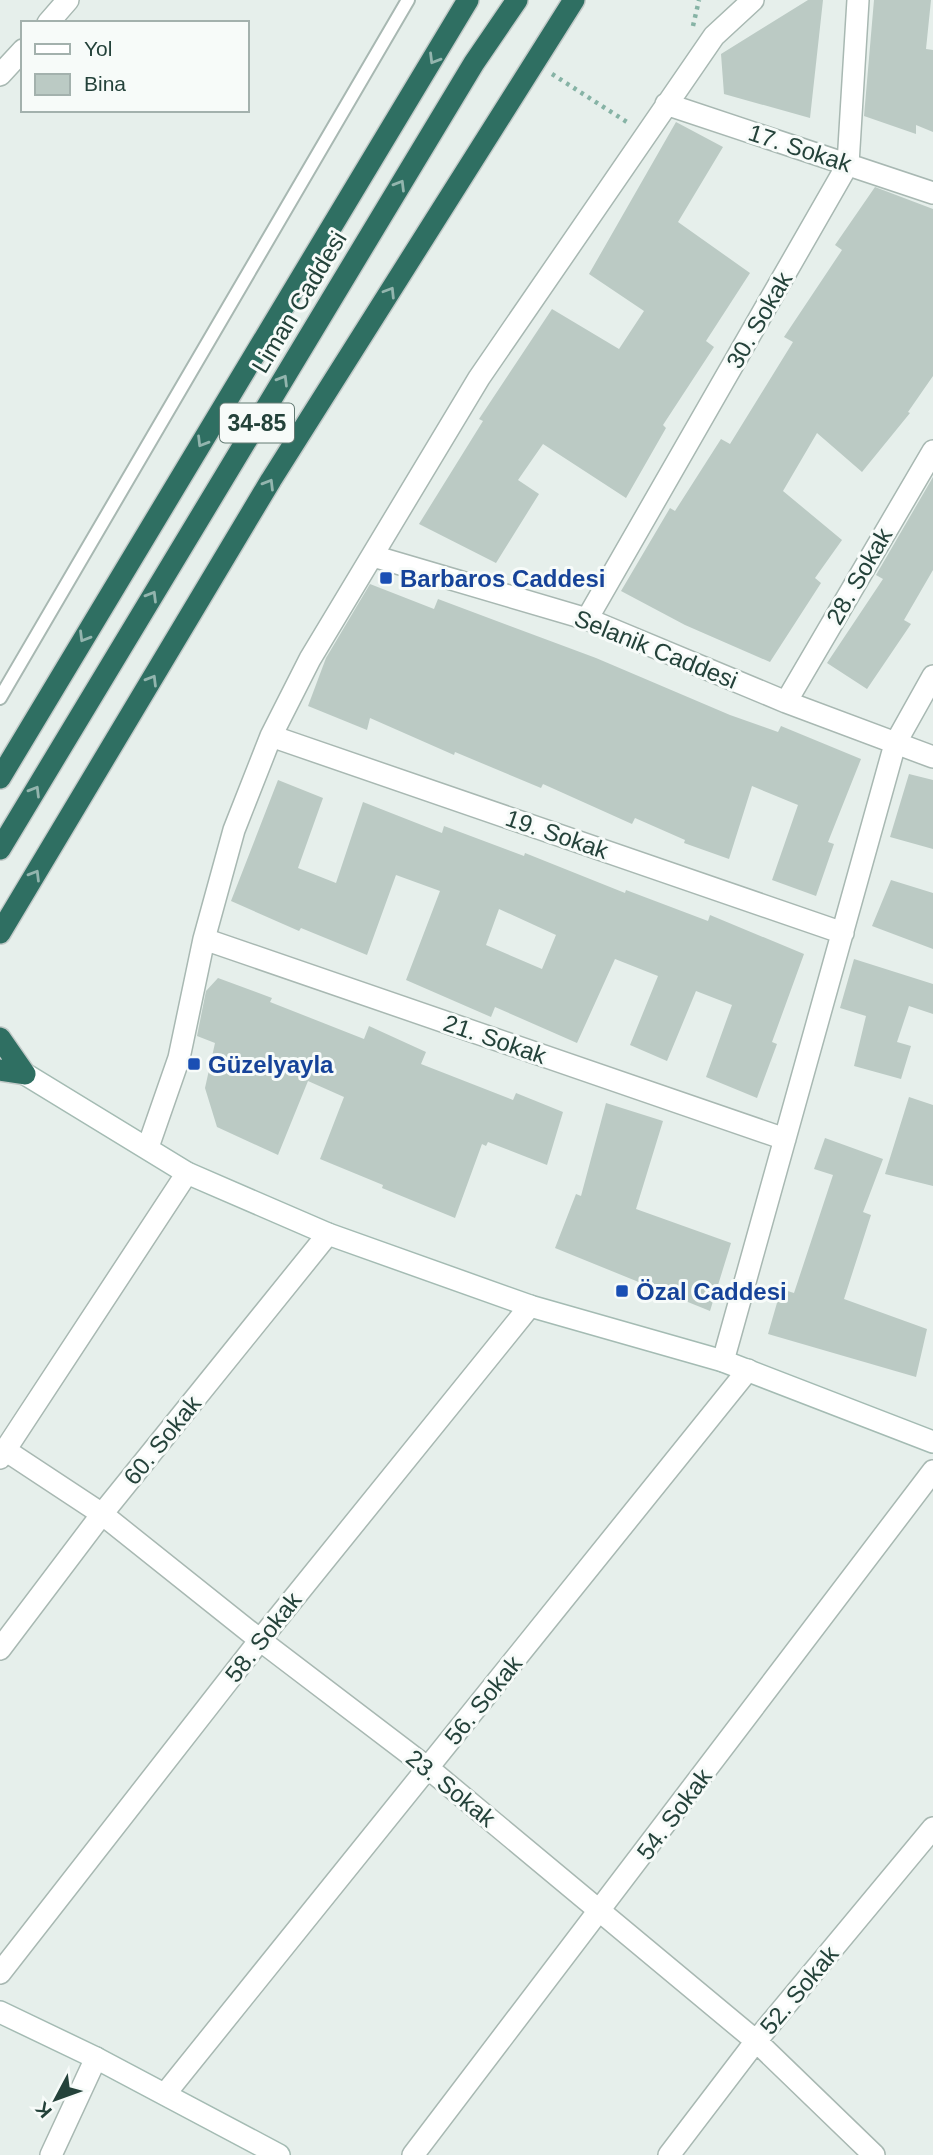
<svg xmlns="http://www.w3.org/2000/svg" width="933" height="2155" font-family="Helvetica,sans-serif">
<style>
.building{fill:#bbcac4;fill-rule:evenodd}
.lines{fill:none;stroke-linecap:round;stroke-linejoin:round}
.lane-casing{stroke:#a8b8b2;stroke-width:16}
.street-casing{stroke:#a8b8b2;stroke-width:24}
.secondary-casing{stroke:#a4bbb3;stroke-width:24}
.highway-casing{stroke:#c2cac8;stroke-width:24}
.path{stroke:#86b3a5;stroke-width:4.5;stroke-dasharray:3.5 5;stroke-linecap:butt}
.lane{stroke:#fff;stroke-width:12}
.street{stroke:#fff;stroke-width:21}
.secondary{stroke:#fff;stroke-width:21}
.highway{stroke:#2f6f62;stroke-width:21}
.oneway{stroke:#93b5ae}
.transit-dot{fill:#1a4fb4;stroke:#f7fbf9;stroke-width:2.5}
.labels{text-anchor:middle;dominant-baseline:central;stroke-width:6;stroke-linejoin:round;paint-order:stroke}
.shield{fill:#f7fbf9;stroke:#637a73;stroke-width:2}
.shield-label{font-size:23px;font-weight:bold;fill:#24423a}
.street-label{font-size:24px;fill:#24423a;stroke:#f7fbf9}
.transit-label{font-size:24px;font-weight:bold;fill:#164399;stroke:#f7fbf9;text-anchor:start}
</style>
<rect width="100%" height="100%" fill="#e6efeb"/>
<path class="building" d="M808,0H823L810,118L724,94L721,54Z
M874,0H931L926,49L933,50V132L916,125V134L864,116Z
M676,122L723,147L678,222L750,273L706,341L714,347L663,425L666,428L626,498L543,444L518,480L539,494L496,563L419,524L483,421L479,419L552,309L619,349L644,311L589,274Z
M875,187L933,209V376L908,412L910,413L862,472L817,433L783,491L842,540L815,578L821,583L770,662L685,625L621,591L670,508L675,511L721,439L730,444L793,342L784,337L842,250L835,245Z
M933,477V570L904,620L911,624L867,689L827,663L883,579L876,575Z
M370,584L434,609L438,599L596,658L730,715L778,732L781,726L861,759L828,842L834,844L816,896L772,880L798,805L752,786L729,859L684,843L685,840L635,818L632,824L543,784L541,788L455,752L454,755L370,718L367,730L308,706L326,658Z
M909,774L933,780V849L890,837Z
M278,780L323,798L298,868L336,883L363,802L442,833L444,826L524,856L525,853L625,893L626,890L708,921L710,915L804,954L772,1042L777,1044L757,1098L706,1077L732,1005L696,991L667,1061L630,1045L658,976L615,959L577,1043L495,1007L491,1017L406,980L440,891L396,875L367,955L301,928L299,931L231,901ZM499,909L556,935L542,969L486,945Z
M891,880L933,893V949L872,926Z
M854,959L933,984V1014L909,1006L897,1042L911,1046L901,1079L854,1066L866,1016L840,1008Z
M218,978L272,998L270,1002L364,1039L369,1026L426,1052L421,1064L513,1100L516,1093L563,1112L547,1165L488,1142L486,1146L482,1144L455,1218L382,1188L383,1185L320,1159L344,1097L308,1081L278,1155L217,1127L205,1088L215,1043L197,1036L206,991Z
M909,1097L933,1105V1186L885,1174Z
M606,1103L663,1121L636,1209L731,1243L710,1311L555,1248L576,1194L581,1196Z
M825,1138L883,1159L863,1212L871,1215L844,1299L927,1329L916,1377L768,1334L781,1289L794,1293L833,1175L814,1169Z"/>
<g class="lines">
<defs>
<path id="lane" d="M0,698L408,0"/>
<path id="street" d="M48,23L68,0
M0,75L23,50
M666,104L933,193
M373,556L587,619L786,702L933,757
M587,619L848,164L858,0
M786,702L933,451
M271,736L843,933
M204,939L785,1139
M148,1147L179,1058L204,939L234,830L271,736L310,659L479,378L714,36L753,0
M723,1361L895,744L933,676
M5,1450L102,1514L260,1640L428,1768L756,2041L874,2155
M0,1458L187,1173
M0,1649L102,1514L328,1234
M0,1973L260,1640L530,1306
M165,2094L748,1370
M51,2155L96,2058
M413,2155L933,1471
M669,2155L756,2041L933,1828"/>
<path id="secondary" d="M25,1074L187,1173L328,1234L530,1306L723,1361L933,1442
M0,2012L96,2058L279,2155"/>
<path id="highway" d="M0,778L468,0
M0,849L474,63L517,0
M0,933L271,480L574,0
M0,1038L25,1074
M0,1070L25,1074"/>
</defs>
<use href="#lane" class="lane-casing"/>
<use href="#street" class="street-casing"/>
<use href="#secondary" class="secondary-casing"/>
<use href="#highway" class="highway-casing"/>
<path class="path" d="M693,26L699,0
M552,74L630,124"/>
<use href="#lane" class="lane"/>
<use href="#street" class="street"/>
<use href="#secondary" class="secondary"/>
<use href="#highway" class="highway"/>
</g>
<defs><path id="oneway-chevron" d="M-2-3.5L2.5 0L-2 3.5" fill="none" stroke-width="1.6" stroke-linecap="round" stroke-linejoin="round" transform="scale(1.75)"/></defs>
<g class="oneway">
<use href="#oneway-chevron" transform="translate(434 59) rotate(121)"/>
<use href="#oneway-chevron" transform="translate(400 185) rotate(-59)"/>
<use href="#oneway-chevron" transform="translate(390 292) rotate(-58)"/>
<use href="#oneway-chevron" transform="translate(283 380) rotate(-59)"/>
<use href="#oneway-chevron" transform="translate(202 442) rotate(121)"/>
<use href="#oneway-chevron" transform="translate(269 484) rotate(-59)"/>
<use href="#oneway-chevron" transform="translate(152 596) rotate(-59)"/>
<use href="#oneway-chevron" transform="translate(84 637) rotate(121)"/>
<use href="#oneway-chevron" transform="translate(152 680) rotate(-59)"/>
<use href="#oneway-chevron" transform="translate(35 791) rotate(-59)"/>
<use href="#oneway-chevron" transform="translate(35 875) rotate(-59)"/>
</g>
<g class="transit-dot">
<rect x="379" y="571" width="14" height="14" rx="3.5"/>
<rect x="187" y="1057" width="14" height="14" rx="3.5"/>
<rect x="615" y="1284" width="14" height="14" rx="3.5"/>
</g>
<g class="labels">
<rect class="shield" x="220" y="403.5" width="74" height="39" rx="5"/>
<g class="shield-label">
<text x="257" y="423">34-85</text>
</g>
<g class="street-label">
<text transform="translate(800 148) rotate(18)">17. Sokak</text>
<text transform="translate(299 302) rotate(-59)">Liman Caddesi</text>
<text transform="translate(759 320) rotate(-60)">30. Sokak</text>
<text transform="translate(859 576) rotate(-60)">28. Sokak</text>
<text transform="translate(656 649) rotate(22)">Selanik Caddesi</text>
<text transform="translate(557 834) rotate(19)">19. Sokak</text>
<text transform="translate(495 1039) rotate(19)">21. Sokak</text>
<text transform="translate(162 1440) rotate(-51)">60. Sokak</text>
<text transform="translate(263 1637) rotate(-52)">58. Sokak</text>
<text transform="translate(483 1700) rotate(-51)">56. Sokak</text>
<text transform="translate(451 1788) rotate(39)">23. Sokak</text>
<text transform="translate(674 1814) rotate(-53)">54. Sokak</text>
<text transform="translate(799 1990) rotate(-50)">52. Sokak</text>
</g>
<g class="transit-label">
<text x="400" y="578">Barbaros Caddesi</text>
<text x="208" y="1064">Güzelyayla</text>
<text x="636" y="1291">Özal Caddesi</text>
</g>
</g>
<rect x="21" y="21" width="228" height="91" fill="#f7fbf9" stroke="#a3b1ad" stroke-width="2"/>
<rect x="35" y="44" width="35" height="10" fill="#ffffff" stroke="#a3b1ad" stroke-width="2"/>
<text x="84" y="56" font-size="21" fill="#24423a">Yol</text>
<rect x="35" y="74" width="35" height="21" fill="#bbcac4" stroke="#a3b1ad" stroke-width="2"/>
<text x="84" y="91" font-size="21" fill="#24423a">Bina</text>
<g transform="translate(56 2099) rotate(229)" stroke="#f7fbf9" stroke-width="5" paint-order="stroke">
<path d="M0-5L12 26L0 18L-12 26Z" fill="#24423a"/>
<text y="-10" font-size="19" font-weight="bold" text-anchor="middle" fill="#24423a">K</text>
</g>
</svg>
